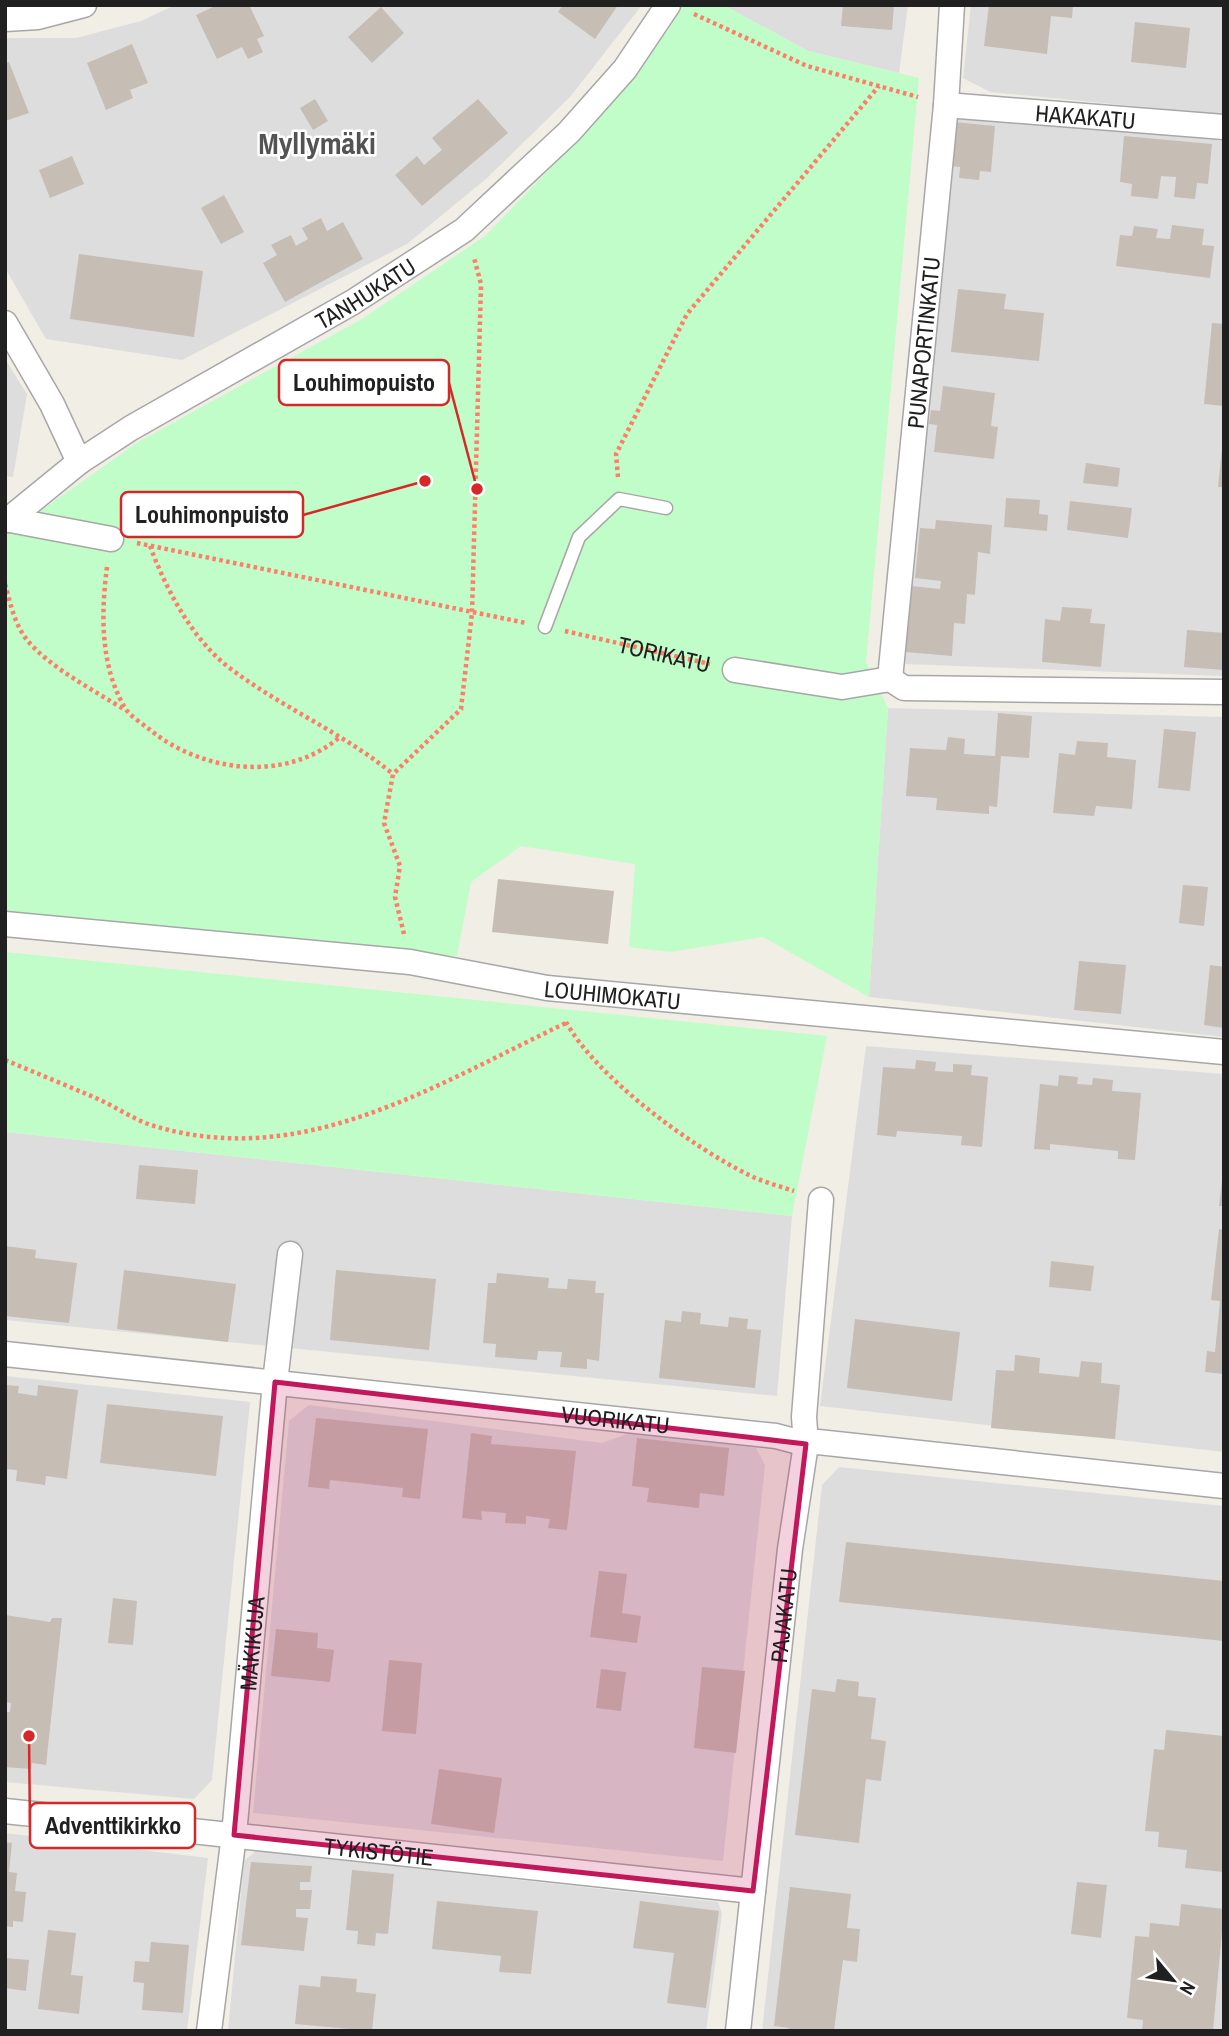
<svg xmlns="http://www.w3.org/2000/svg" width="1229" height="2036" font-family="'Archivo Narrow',sans-serif">
<style>
.residential{fill:#dedddd}
.park{fill:#c1fdc8}
.building{fill:#c6bdb5}
.lines{fill:none;stroke-linecap:round;stroke-linejoin:round}
.service-casing{stroke:#a7a7a7;stroke-width:15}
.minor-casing{stroke:#a7a7a7;stroke-width:27}
.path{stroke:#ff7d69;stroke-width:4.5;stroke-dasharray:3.5 3.5;stroke-linecap:butt}
.service{stroke:#fff;stroke-width:12}
.minor{stroke:#fff;stroke-width:24}
.marked{fill:#c2185b;fill-opacity:0.2;stroke:#c2185b;stroke-width:5;stroke-linejoin:round}
.labels{text-anchor:middle;dominant-baseline:central;stroke-width:5;stroke-linejoin:round;paint-order:stroke}
.street-label{font-size:23px;fill:#202020;stroke:#fff}
.district-label{font-size:30px;font-weight:bold;fill:#535353;stroke:#fff}
.leader{fill:none;stroke:#d62828;stroke-width:2.5}
.callout-dot{fill:#d62828;stroke:#fff;stroke-width:2.5}
.callout{fill:#fff;stroke:#d62828;stroke-width:2.5}
.callout-label{font-size:24px;text-anchor:middle;font-weight:bold;fill:#202020}
</style>
<rect width="100%" height="100%" fill="#f1eee6"/>
<path class="residential" d="M175,5H642L570,97L487,178L407,244L182,360L46,339L5,268V38H76L141,21Z
M723,5H908L899,73L808,51Z
M971,5H1224V115L990,92L963,78Z
M957,114L1224,141V676L904,664L892,653Z
M5,359L27,394L13,477L5,476Z
M888,708L1224,717V1037L869,997Z
M866,1046L1224,1074V1452L820,1406Z
M5,1132L792,1216L777,1396L5,1320Z
M5,1376L250,1402L212,1780L194,1799L5,1782Z
M309,1405L602,1443L638,1430L756,1448L765,1465L723,1861L253,1813L289,1421Z
M839,1467L1224,1506V2031H762L822,1485Z
M5,1833L208,1858L187,2031H5Z
M256,1851L718,1902L722,1914L706,2031H228L244,1861Z"/>
<path class="park" d="M679,5H723L808,51L919,78L866,662L888,708L869,997L763,937L670,952L629,947L635,864L521,846L471,882L457,956L5,911V536L138,442L362,319L485,236L575,143L669,29Z
M5,952L827,1036L792,1216L5,1132Z"/>
<path class="building" d="M217,5H249L264,36L257,39L263,52L248,59L242,47L217,59L196,15Z
M563,5H618L595,39L558,12Z
M843,5H894L892,30L841,26Z
M989,5H1073L1072,18L1051,16L1047,54L984,46Z
M381,7L404,33L372,63L348,37Z
M1135,22L1190,28L1186,68L1131,62Z
M132,44L148,83L130,90L133,98L106,110L87,63Z
M9,62L29,113L5,121V64Z
M315,99L328,121L313,130L300,108Z
M478,99L508,133L422,206L395,175L417,156L424,165L442,150L432,138Z
M954,122L995,126L991,172L980,171L979,180L959,178L960,167L950,166Z
M1124,136L1212,144L1208,184L1197,183L1195,199L1174,197L1176,177L1161,176L1158,199L1131,196L1132,184L1120,182Z
M72,156L84,184L50,198L39,170Z
M224,195L244,232L221,244L201,208Z
M321,218L327,231L343,222L363,259L285,302L263,263L277,255L271,245L291,235L296,246L308,239L302,228Z
M1172,225L1204,229L1202,245L1214,246L1210,278L1116,266L1120,235L1132,236L1134,226L1158,229L1156,238L1170,239Z
M79,254L203,271L194,337L70,319Z
M958,289L1006,294L1004,309L1044,313L1039,361L951,352Z
M1212,323L1224,324V406L1204,404Z
M943,386L995,393L991,426L998,427L994,459L934,452L937,425L929,424L931,410L940,411Z
M1222,448H1224V487H1218Z
M1086,463L1120,468L1118,487L1083,483Z
M1006,498L1040,500L1039,514L1048,515L1047,531L1004,527Z
M1070,501L1132,508L1128,538L1067,530Z
M936,520L992,525L990,554L978,552L975,595L967,594L965,624L954,623L952,656L905,652L911,586L940,589L941,581L915,578L920,528L935,529Z
M1062,607L1092,609L1090,623L1105,624L1101,667L1042,662L1045,619L1060,621Z
M1187,630L1224,633V670L1184,667Z
M998,713L1032,716L1029,758L1001,756L997,807L989,806V814L936,810L937,798L906,796L910,748L946,750L948,737L965,739L964,754L995,756Z
M1164,729L1196,732L1190,791L1158,788Z
M1077,741L1108,743L1107,757L1136,760L1132,809L1096,806L1094,816L1053,813L1059,753L1075,755Z
M498,879L614,891L608,944L492,932Z
M1183,885L1208,887L1204,926L1179,923Z
M1079,961L1126,965L1121,1014L1074,1010Z
M1210,965L1224,967V1028L1204,1025Z
M916,1060L936,1062L935,1071L953,1072V1064L972,1065L971,1075L988,1077L982,1147L961,1145L962,1136L897,1131L896,1137L877,1135L883,1067L915,1069Z
M1059,1075L1078,1077L1077,1084L1092,1085L1093,1078L1113,1080L1112,1091L1141,1093L1135,1160L1118,1159V1151L1050,1144V1150L1034,1149L1040,1084L1058,1086Z
M139,1165L198,1170L195,1204L136,1199Z
M1222,1181H1224V1206H1219Z
M1219,1229L1224,1230V1374L1205,1372L1207,1351L1215,1352L1220,1301L1211,1300Z
M5,1246L36,1250L35,1258L77,1263L69,1323L5,1316Z
M1051,1261L1094,1266L1091,1291L1049,1287Z
M124,1270L236,1284L228,1342L117,1329Z
M336,1270L436,1279L429,1350L330,1340Z
M497,1273L549,1278L548,1288L567,1289L568,1279L596,1281L595,1293H604L599,1361L587,1359V1369L560,1367L562,1352L538,1351L537,1360L495,1357L496,1344L483,1343L488,1283H496Z
M682,1311L701,1313L700,1324L728,1327L729,1317L748,1319L747,1329L761,1330L755,1388L659,1378L665,1320L681,1322Z
M855,1319L960,1332L952,1401L847,1388Z
M1015,1355L1040,1358L1039,1373L1079,1377L1081,1361L1102,1363L1101,1383L1120,1385L1115,1439L991,1428L996,1370L1014,1371Z
M5,1385L19,1386L18,1393L37,1396L38,1385L78,1390L67,1479L46,1476L45,1485L16,1481L17,1470L5,1469Z
M107,1404L223,1416L216,1476L100,1463Z
M316,1418L428,1429L420,1499L402,1497L403,1488L330,1480L329,1489L308,1487Z
M471,1433L492,1436L491,1444L576,1451L567,1530L548,1528L550,1519L526,1516V1524L505,1523L506,1513L481,1511L482,1520L462,1518Z
M637,1438L729,1448L724,1496L700,1493L699,1508L647,1502L649,1488L632,1486Z
M846,1542L1224,1581V1641L839,1602Z
M599,1571L627,1574L622,1613L641,1616L637,1643L590,1637Z
M113,1598L137,1601L133,1645L108,1643Z
M5,1615L50,1622L52,1618H62L46,1765L32,1763L31,1769L5,1767V1712H10L11,1703L5,1702Z
M276,1629L318,1633L317,1648L334,1650L330,1682L271,1676Z
M389,1660L422,1663L416,1734L382,1731Z
M702,1667L745,1671L736,1753L694,1748Z
M601,1669L626,1672L621,1711L596,1708Z
M837,1679L859,1682L858,1696L876,1698L871,1739L886,1741L881,1781L866,1779L859,1843L795,1835L812,1689L835,1692Z
M1166,1730L1224,1736V1872L1185,1868L1187,1850L1158,1847L1159,1832L1145,1831L1154,1749L1164,1750Z
M439,1769L502,1778L494,1833L431,1824Z
M5,1842L12,1843L9,1872L17,1873L15,1891L26,1892L23,1922L13,1921V1927L5,1926Z
M251,1862L312,1866L310,1882H300V1890H312L310,1909H296V1917L308,1918L304,1951L241,1945Z
M352,1870L394,1874L388,1934L376,1933L375,1946L357,1944L358,1931L346,1930Z
M1077,1882L1107,1885L1101,1938L1071,1934Z
M790,1887L851,1894L847,1928L860,1929L857,1962L843,1960L834,2031H788L789,2028L774,2026Z
M437,1901L538,1911L531,1974L499,1972L501,1956L432,1949Z
M640,1901L719,1911L706,2008L667,2003L674,1953L633,1948Z
M1181,1904L1224,1909L1213,2031H1142L1143,2020L1127,2018L1135,1936L1149,1937L1150,1923L1179,1926Z
M48,1930L76,1933L71,1975L83,1976L79,2014L38,2009Z
M151,1942L189,1945L183,2013L142,2010L144,1983L133,1982L135,1961L149,1962Z
M5,1958L29,1960L26,1991L5,1988Z
M321,1976L357,1979L356,1992L376,1994L372,2031L295,2024L299,1985L320,1987Z"/>
<g class="lines">
<defs>
<path id="service" d="M545,627L579,537L619,499L666,508"/>
<g id="minor">
<path d="M5,19L38,17L84,5"/>
<path id="s2" d="M946,105L1224,127"/>
<path d="M5,323L52,404L79,462"/>
<path d="M5,519L111,539"/>
<path id="s3" d="M8,520L79,462L131,428L353,302L464,230L569,132L625,69L668,5"/>
<path d="M735,670L842,687L890,679L904,688L1224,692"/>
<path id="s4" d="M890,679L946,105L952,5"/>
<path id="s5" d="M5,924L410,962L547,988L1224,1052"/>
<path id="s6" d="M5,1354L776,1436L806,1444L818,1442L1224,1486"/>
<path id="s7" d="M5,1811L753,1891"/>
<path id="s8" d="M209,2031L234,1835L275,1382L290,1254"/>
<path id="s9" d="M738,2031L790,1549L806,1444L804,1417L821,1200"/>
</g>
</defs>
<use href="#service" class="service-casing"/>
<use href="#minor" class="minor-casing"/>
<g class="path">
<path d="M694,14L807,66L918,97"/>
<path d="M618,477L616,454L687,314L879,86"/>
<path d="M137,543L526,623"/>
<path d="M150,546C166,589 191,637 227,666C280,707 342,732 393,774"/>
<path d="M107,567C101,613 100,666 125,708C130,716 141,723 149,729C202,773 287,783 341,736"/>
<path d="M5,584C10,603 15,625 27,640C49,667 95,691 125,710"/>
<path id="s1" d="M565,631L710,664"/>
<path d="M404,934L395,897L400,866L384,823L393,774L461,709L472,613L481,284L474,258"/>
<path d="M566,1022C597,1078 692,1147 749,1175C763,1182 779,1186 794,1191"/>
<path d="M5,1060C36,1073 68,1086 98,1099C116,1107 133,1119 151,1125C301,1172 435,1085 566,1023"/>
</g>
<use href="#service" class="service"/>
<use href="#minor" class="minor"/>
</g>
<path class="marked" d="M275,1382L806,1444L753,1891L234,1835Z"/>
<g class="labels">
<g class="street-label">
<text stroke="none"><textPath href="#s2" startOffset="140">HAKAKATU</textPath></text>
<text stroke="none"><textPath href="#s3" startOffset="424">TANHUKATU</textPath></text>
<text stroke="none"><textPath href="#s4" startOffset="338">PUNAPORTINKATU</textPath></text>
<text stroke="none"><textPath href="#s1" startOffset="102">TORIKATU</textPath></text>
<text stroke="none"><textPath href="#s5" startOffset="612">LOUHIMOKATU</textPath></text>
<text stroke="none"><textPath href="#s6" startOffset="614">VUORIKATU</textPath></text>
<text stroke="none"><textPath href="#s9" startOffset="418">PAJAKATU</textPath></text>
<text stroke="none"><textPath href="#s8" startOffset="390">MÄKIKUJA</textPath></text>
<text stroke="none"><textPath href="#s7" startOffset="376">TYKISTÖTIE</textPath></text>
</g>
<g class="district-label">
<text x="317" y="143">Myllymäki</text>
</g>
</g>
<path class="leader" d="M477 489L449 383M425 481L303 515M29 1736L30 1826"/>
<g class="callout-dot">
<circle cx="477" cy="489" r="7"/>
<circle cx="425" cy="481" r="7"/>
<circle cx="29" cy="1736" r="7"/>
</g>
<g class="callout">
<rect x="279" y="360" width="170" height="45" rx="7"/>
<rect x="121" y="492" width="182" height="45" rx="7"/>
<rect x="30" y="1803" width="165" height="45" rx="7"/>
</g>
<g class="callout-label">
<text x="364" y="391">Louhimopuisto</text>
<text x="212" y="523">Louhimonpuisto</text>
<text x="113" y="1834">Adventtikirkko</text>
</g>
<rect width="1229" height="2036" fill="none" stroke="#202020" stroke-width="14"/>
<g transform="translate(1173 1980) rotate(119)" stroke="#ffffff" stroke-width="5" paint-order="stroke">
<path d="M0-5L12 26L0 18L-12 26Z" fill="#202020"/>
<text y="-10" font-size="19" font-weight="bold" text-anchor="middle" fill="#202020">N</text>
</g>
</svg>
